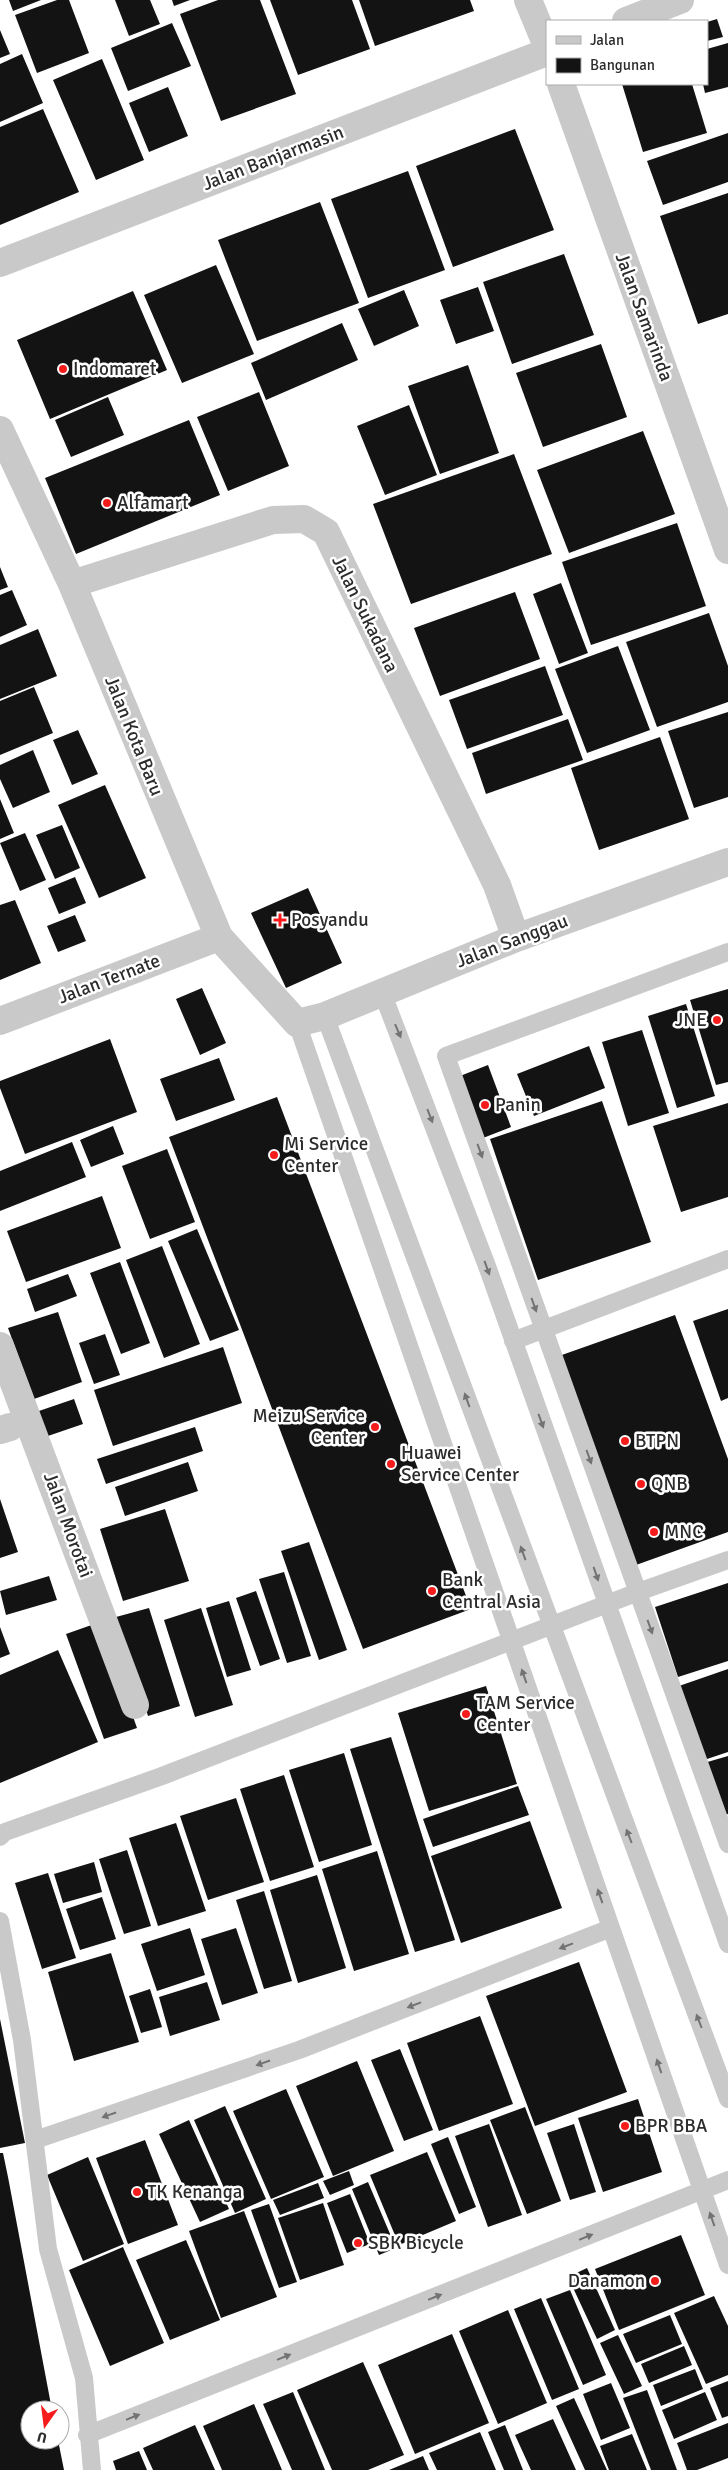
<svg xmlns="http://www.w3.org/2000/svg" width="728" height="2470" font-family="Signika,sans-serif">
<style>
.building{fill:#131313}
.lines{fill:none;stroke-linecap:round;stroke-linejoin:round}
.lane{stroke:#c9c9c9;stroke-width:18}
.street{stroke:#c9c9c9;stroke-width:28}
.oneway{fill:#737373}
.poi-dot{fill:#f61c1b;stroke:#fff;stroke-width:2}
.labels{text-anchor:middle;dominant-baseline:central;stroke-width:5;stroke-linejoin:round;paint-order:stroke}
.street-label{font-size:19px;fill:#2c2c2c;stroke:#fff}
.poi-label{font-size:19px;fill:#2c2c2c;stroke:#fff;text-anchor:start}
</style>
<rect width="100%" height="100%" fill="#fff"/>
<path class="building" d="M9,0H41L13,11Z
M57,0H69L89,53L37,73L15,15Z
M115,0H150L160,24L129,36Z
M172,0H190L174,6Z
M218,0H260L296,94L221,121L180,14Z
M270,0H352L370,49L298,75Z
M359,0H470L474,11L375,46Z
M717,19L723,37L707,41V22Z
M172,23L191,66L128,91L111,48Z
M0,30L10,54L0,58Z
M728,43V87L705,93L703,84H707V49Z
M22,54L43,103L0,122V64Z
M102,59L144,160L96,180L53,80Z
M622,84H692L707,133L643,152Z
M168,87L188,136L149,152L129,103Z
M43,109L79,192L0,225V127Z
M515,129L554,230L453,267L416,166Z
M728,133V182L663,205L647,161Z
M408,171L445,270L368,298L331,199Z
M728,193V314L698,324L660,216Z
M320,202L359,303L257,341L218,240Z
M564,254L594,335L512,364L483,282Z
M216,265L254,354L182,383L144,295Z
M478,287L494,331L456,344L440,300Z
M404,290L419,326L374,346L358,309Z
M133,291L167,370L50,419L17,340Z
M342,323L358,360L266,400L251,363Z
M601,344L627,417L543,447L516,373Z
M468,365L499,453L440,474L408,386Z
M259,392L289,466L228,491L197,417Z
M108,397L124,435L71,457L55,420Z
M409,405L437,475L385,495L357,426Z
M189,420L220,495L76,554L45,478Z
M643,431L675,514L569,553L537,470Z
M514,454L552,554L411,604L373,504Z
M677,523L706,606L591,645L562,562Z
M0,567L8,587L0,590Z
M561,583L588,653L559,664L533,594Z
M12,590L27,625L0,637V595Z
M515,592L540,659L440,696L414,628Z
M709,613L728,666V702L657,727L626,642Z
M38,629L57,676L0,699V645Z
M618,646L650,730L587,753L555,669Z
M545,666L563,715L467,749L449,700Z
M34,687L53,733L0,755V701Z
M728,712V797L694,808L668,731Z
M568,719L583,760L486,794L472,753Z
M78,730L98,774L72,785L53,740Z
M660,737L689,819L599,850L571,768Z
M33,750L50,792L13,808L0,779V765Z
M105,785L146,878L99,898L58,805Z
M0,799L14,833L0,839Z
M62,825L80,868L55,879L36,835Z
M25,833L46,880L20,891L0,843Z
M75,877L86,903L59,914L48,888Z
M308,888L342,963L286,988L251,913Z
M15,900L41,963L0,980V905Z
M75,915L86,941L58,952L47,926Z
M202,988L226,1043L200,1055L176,999Z
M728,989V1082L716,1085L690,1000Z
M686,1004L715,1096L677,1108L648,1016Z
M642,1030L669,1113L628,1126L602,1042Z
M110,1039L137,1112L25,1154L0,1088V1081Z
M589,1046L605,1088L534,1116L517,1074Z
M219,1058L235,1100L176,1121L160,1079Z
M488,1065L511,1127L483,1138L460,1076Z
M277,1097L471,1609L363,1649L169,1137Z
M602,1101L651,1242L538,1280L490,1139Z
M728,1103V1197L681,1212L653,1126Z
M113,1126L124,1154L91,1167L80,1140Z
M72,1142L86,1177L0,1211V1171Z
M167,1149L195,1222L150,1239L122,1166Z
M102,1196L121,1248L26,1282L7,1231Z
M197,1229L239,1330L210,1341L168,1241Z
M162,1246L200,1344L164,1358L126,1260Z
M120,1262L150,1343L121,1354L90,1273Z
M68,1274L77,1296L35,1312L27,1289Z
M728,1309V1398L721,1401L693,1321Z
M58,1312L82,1382L34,1399L8,1328Z
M675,1315L728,1459V1532L636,1565L559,1356Z
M105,1334L120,1375L94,1384L79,1343Z
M223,1347L242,1403L113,1446L94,1390Z
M74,1399L83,1424L45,1437L36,1412Z
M195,1427L203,1451L106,1484L97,1459Z
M188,1462L198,1491L125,1516L115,1487Z
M0,1499L18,1552L0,1558Z
M165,1509L189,1581L123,1601L100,1529Z
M309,1542L347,1650L319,1660L281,1551Z
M284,1572L311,1656L287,1663L259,1579Z
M49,1576L57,1600L6,1615L0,1591Z
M728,1583V1661L678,1677L655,1607Z
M256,1591L280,1659L260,1666L236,1598Z
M229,1601L251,1670L227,1677L206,1608Z
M149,1608L180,1706L148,1716L116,1617Z
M201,1608L233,1705L195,1717L164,1620Z
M100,1622L137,1728L104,1739L66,1634Z
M0,1627L10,1654L0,1658Z
M58,1650L98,1742L0,1783V1675Z
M728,1669V1752L704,1760L679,1686Z
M486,1686L517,1784L429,1811L398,1713Z
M391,1737L455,1940L415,1952L350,1749Z
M344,1753L372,1845L319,1862L289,1770Z
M728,1756V1814L720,1817L704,1763Z
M284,1775L314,1867L270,1881L240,1789Z
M518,1786L529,1815L433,1847L423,1819Z
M236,1798L264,1882L208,1900L180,1816Z
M530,1821L562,1908L461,1943L431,1856Z
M176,1823L206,1911L158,1926L129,1838Z
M127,1850L151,1926L124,1934L99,1859Z
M377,1851L409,1954L354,1971L322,1869Z
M94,1862L102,1892L63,1903L54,1874Z
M48,1873L76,1958L42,1969L15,1883Z
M317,1875L346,1968L298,1983L270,1890Z
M264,1891L292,1981L264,1989L236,1900Z
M102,1897L116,1939L80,1950L66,1909Z
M190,1928L205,1975L157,1991L141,1944Z
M236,1928L258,1993L222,2005L201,1939Z
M111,1953L139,2042L74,2061L48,1972Z
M579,1962L627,2092L535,2126L486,1996Z
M207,1982L220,2020L170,2036L159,1997Z
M150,1989L162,2027L141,2033L129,1996Z
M480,2016L513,2104L439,2131L407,2043Z
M0,2019L25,2143L0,2148Z
M400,2049L433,2130L404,2141L371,2060Z
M357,2061L394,2151L333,2176L296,2086Z
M286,2089L324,2177L271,2199L233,2111Z
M638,2099L662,2172L603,2192L578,2118Z
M225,2106L266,2199L235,2213L194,2120Z
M525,2107L561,2201L527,2214L490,2120Z
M189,2120L229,2209L200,2222L159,2134Z
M489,2124L522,2215L488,2227L455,2136Z
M574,2124L596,2192L570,2200L547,2133Z
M448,2137L476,2207L459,2214L431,2144Z
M145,2140L178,2225L128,2244L96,2158Z
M427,2152L456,2221L399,2245L370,2175Z
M0,2153H3L8,2177L52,2410H30V2440H58L64,2470H0Z
M88,2157L124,2244L83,2261L47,2175Z
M349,2171L354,2185L330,2195L323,2181Z
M368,2182L396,2248L379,2255L352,2189Z
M318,2183L324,2198L280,2215L273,2200Z
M350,2194L370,2244L347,2253L327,2203Z
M323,2203L344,2265L300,2280L278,2218Z
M269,2204L297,2282L279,2288L251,2210Z
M244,2211L277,2297L221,2318L189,2231Z
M681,2235L705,2295L619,2330L595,2269Z
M186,2240L220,2320L170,2340L136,2260Z
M123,2247L164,2343L110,2366L69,2270Z
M587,2268L615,2330L597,2339L568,2277Z
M570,2290L606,2375L583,2385L546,2299Z
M714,2296L728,2326V2375L706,2384L674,2313Z
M541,2298L579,2389L552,2400L514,2309Z
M508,2310L547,2403L498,2424L459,2331Z
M670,2315L682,2344L636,2363L623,2334Z
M452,2334L489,2423L415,2454L378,2365Z
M618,2335L642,2386L624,2394L600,2343Z
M684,2346L692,2365L649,2383L641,2364Z
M363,2362L404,2455L368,2470H332L297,2390Z
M695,2369L703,2389L661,2406L653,2385Z
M728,2381V2416L722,2418L710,2388Z
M611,2383L630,2428L601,2440L583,2394Z
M647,2390L677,2470H651L623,2398Z
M293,2392L325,2470H292L263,2404Z
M705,2392L717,2420L674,2439L662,2410Z
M574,2398L607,2470H585L556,2406Z
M254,2404L282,2470H222L203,2426Z
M553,2419L576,2470H531L515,2435Z
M728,2423V2458L697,2470H687L677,2443Z
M195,2425L215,2470H153L143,2448Z
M505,2425L523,2470H504L488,2432Z
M480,2432L496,2470H437L429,2453Z
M632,2434L647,2470H609L600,2446Z
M139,2451L147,2470H116L113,2461Z
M423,2456L429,2470H389Z"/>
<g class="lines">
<path class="lane" d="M728,952L446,1056L728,1844
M382,992L487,1266L728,1944
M325,1016L728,2099
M297,1023L728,2265
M513,1341L728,1259
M0,1837L5,1832L162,1776L638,1592L728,1560
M0,1921L22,2040L48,2249L84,2378L92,2470
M35,2140L299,2050L611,1928
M87,2435L728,2180"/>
<path class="street" d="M528,0L547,46
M626,21L680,0
M561,84L728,550
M0,263L547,52
M0,430L72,584L219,937L297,1023L325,1016L516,938L728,862
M72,584L273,520L304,519L326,532L497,885L516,938
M0,1021L219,937
M0,1346L135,1705
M0,1430L10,1427"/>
</g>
<defs><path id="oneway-solid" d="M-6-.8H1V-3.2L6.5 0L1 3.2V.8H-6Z" transform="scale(1.25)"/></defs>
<g class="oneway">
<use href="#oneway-solid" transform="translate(398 1031) rotate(67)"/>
<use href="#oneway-solid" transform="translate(430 1116) rotate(69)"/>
<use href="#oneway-solid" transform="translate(480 1151) rotate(70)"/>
<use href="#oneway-solid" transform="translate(487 1268) rotate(70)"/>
<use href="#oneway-solid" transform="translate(534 1305) rotate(70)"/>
<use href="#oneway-solid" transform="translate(467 1400) rotate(-110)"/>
<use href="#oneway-solid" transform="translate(541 1421) rotate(70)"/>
<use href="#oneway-solid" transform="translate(589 1457) rotate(70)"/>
<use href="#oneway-solid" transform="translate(523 1553) rotate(-110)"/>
<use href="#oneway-solid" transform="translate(596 1574) rotate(71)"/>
<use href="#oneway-solid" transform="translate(650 1627) rotate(70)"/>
<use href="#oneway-solid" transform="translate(524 1676) rotate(-109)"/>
<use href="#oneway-solid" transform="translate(629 1836) rotate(-111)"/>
<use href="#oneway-solid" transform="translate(600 1896) rotate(-109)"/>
<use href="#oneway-solid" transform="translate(566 1946) rotate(159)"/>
<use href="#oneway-solid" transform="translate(414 2005) rotate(159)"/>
<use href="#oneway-solid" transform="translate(699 2021) rotate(-111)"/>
<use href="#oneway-solid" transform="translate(263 2063) rotate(161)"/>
<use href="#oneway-solid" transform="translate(659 2066) rotate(-109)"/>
<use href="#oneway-solid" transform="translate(109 2115) rotate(161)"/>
<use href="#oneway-solid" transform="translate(712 2219) rotate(-109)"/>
<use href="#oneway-solid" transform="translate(586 2237) rotate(-22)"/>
<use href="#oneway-solid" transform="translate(435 2297) rotate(-22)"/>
<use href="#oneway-solid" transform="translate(284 2357) rotate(-22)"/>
<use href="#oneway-solid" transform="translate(133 2417) rotate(-22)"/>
</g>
<g class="poi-dot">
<circle cx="63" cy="369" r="5"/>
<circle cx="107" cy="503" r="5"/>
<path d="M277.5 912.5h5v5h5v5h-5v5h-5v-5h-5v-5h5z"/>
<circle cx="717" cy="1020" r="5"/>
<circle cx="485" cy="1105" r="5"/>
<circle cx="274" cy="1155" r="5"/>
<circle cx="375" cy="1427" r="5"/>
<circle cx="625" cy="1441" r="5"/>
<circle cx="391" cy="1464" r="5"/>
<circle cx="641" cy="1484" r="5"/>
<circle cx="654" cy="1532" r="5"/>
<circle cx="432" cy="1591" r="5"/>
<circle cx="466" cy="1714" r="5"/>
<circle cx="625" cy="2126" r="5"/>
<circle cx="137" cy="2192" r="5"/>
<circle cx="358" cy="2243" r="5"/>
<circle cx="655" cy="2281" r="5"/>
</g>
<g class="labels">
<g class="street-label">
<text transform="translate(273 158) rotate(-21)">Jalan Banjarmasin</text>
<text transform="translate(644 317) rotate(70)">Jalan Samarinda</text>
<text transform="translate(365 614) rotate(64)">Jalan Sukadana</text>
<text transform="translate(134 736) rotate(68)">Jalan Kota Baru</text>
<text transform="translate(512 941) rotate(-21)">Jalan Sanggau</text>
<text transform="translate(109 979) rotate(-21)">Jalan Ternate</text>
<text transform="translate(68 1525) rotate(70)">Jalan Morotai</text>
</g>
<g class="poi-label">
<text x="73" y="369">Indomaret</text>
<text x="117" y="503">Alfamart</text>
<text x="291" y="920">Posyandu</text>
<text x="707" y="1020" text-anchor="end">JNE</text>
<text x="495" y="1105">Panin</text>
<text x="284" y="1144">Mi Service<tspan x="284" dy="22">Center</tspan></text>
<text x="365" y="1416" text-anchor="end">Meizu Service<tspan x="365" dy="22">Center</tspan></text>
<text x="635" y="1441">BTPN</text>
<text x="401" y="1453">Huawei<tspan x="401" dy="22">Service Center</tspan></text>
<text x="651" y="1484">QNB</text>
<text x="664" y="1532">MNC</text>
<text x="442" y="1580">Bank<tspan x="442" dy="22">Central Asia</tspan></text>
<text x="476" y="1703">TAM Service<tspan x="476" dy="22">Center</tspan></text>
<text x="635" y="2126">BPR BBA</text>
<text x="147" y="2192">TK Kenanga</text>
<text x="368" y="2243">SBK Bicycle</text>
<text x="645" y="2281" text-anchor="end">Danamon</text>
</g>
</g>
<rect x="546" y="20" width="162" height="65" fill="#ffffff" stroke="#ababab"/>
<rect x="556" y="36" width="25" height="8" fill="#c9c9c9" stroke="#ababab"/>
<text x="590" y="45" font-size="15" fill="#2c2c2c">Jalan</text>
<rect x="556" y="58" width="25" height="15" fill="#131313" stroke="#ababab"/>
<text x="590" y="70" font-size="15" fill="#2c2c2c">Bangunan</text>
<g transform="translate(45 2425) rotate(194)"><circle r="24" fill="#ffffff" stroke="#ababab"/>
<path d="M0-4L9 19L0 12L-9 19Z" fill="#f61c1b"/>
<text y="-8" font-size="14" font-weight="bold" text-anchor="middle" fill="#2c2c2c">U</text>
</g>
</svg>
